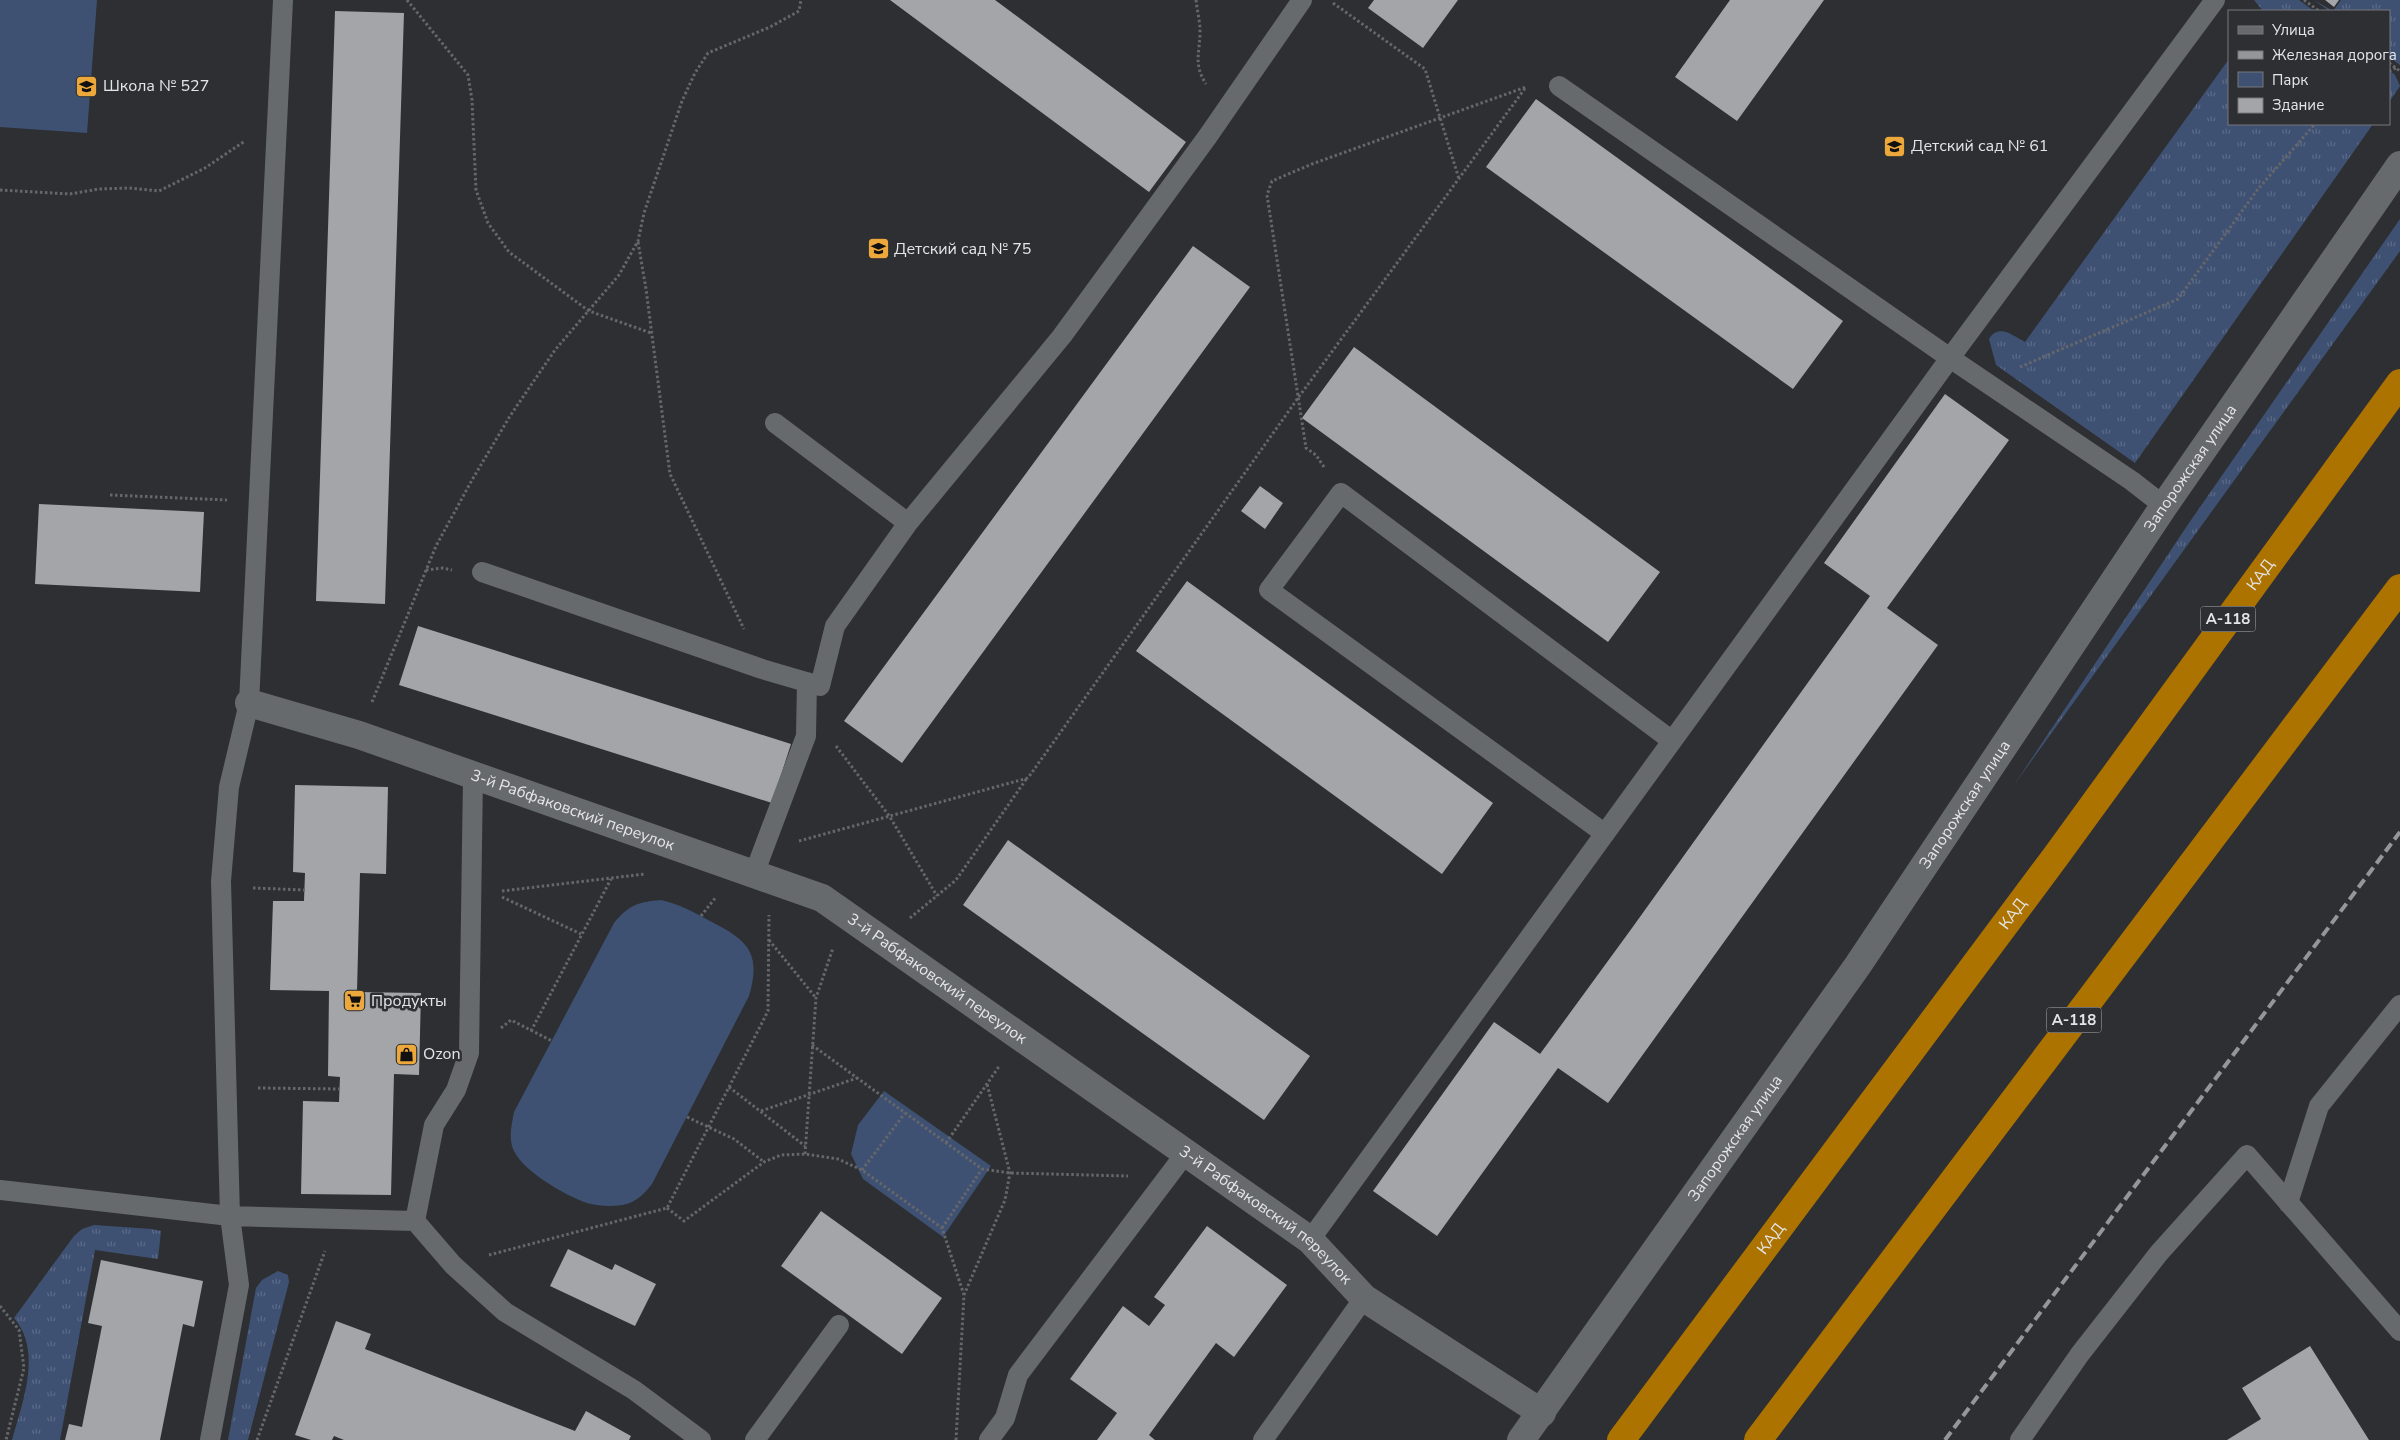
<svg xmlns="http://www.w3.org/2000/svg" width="2400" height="1440" font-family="'Nunito Sans',sans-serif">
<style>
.grass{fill:url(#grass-tufts)}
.park{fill:#3f5173}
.building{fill:#a3a5a9}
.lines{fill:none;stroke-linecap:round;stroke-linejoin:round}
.path{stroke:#65676a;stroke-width:3;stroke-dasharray:2.5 2.5;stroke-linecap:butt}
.service{stroke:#676a6d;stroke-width:20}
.minor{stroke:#676a6d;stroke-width:28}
.tertiary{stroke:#676a6d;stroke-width:28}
.motorway{stroke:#ad7300;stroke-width:28}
.rail{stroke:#959699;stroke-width:4;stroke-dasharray:10 5;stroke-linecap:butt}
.labels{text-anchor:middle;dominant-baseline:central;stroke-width:5;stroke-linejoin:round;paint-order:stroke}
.shield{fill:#2d2f32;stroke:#adaeb1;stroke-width:1}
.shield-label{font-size:15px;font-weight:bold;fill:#e4e5e8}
.poi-label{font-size:16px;fill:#e4e5e8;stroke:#2d2f32;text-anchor:start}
.street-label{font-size:16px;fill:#e4e5e8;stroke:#2d2f32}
</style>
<defs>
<pattern id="grass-tufts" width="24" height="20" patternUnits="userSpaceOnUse" patternTransform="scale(1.25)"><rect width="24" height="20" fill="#3f5173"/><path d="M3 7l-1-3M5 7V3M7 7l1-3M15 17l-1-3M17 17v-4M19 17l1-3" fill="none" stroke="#5b6a87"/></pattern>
</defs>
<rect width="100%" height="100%" fill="#2d2f32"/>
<path class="grass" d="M2254,0H2299L2314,11H2263Z
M2314,0L2333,11L2341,0H2400V65L2389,57V11H2329Z
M2229,59V124H2373L2135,463L1996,365L1989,339C1999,323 2013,336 2025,342Z
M2389,70L2395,75L2400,86L2389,102Z
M2400,219V251L2014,785L2189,523Z
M94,1225L152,1229L161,1231L158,1259L95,1250L60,1440H12C22,1403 43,1352 14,1318L74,1236L82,1229Z
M278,1271L288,1275L289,1282L248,1440H228L256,1288L262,1280Z"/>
<path class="park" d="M0,0H97L87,133L0,127Z
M661,900C679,904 694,912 710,921C747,940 762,952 749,996L652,1184C644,1194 636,1203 622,1205C611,1207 598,1206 587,1203C566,1196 518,1169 512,1146C509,1134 512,1123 514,1112L614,923C629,905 638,902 661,900Z
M884,1091L991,1166L943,1237L863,1179L851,1154L858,1125Z"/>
<path class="building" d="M890,0H995L1186,142L1149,192Z
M1374,0H1458L1423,48L1368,8Z
M1730,0H1824L1737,121L1675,77Z
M2325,0H2339L2334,7Z
M335,11L404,13L385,604L316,601Z
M1536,99L1843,321L1793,389L1486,167Z
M1193,246L1250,287L902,763L844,721Z
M1354,347L1660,572L1608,642L1302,418Z
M1945,394L2009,440L1887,608L1938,645L1608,1103L1558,1068L1437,1236L1373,1191L1494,1022L1540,1054L1632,928L1870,596L1824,563Z
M1260,486L1283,503L1265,529L1241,511Z
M39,504L204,512L200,592L35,584Z
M1187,581L1493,803L1442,874L1136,651Z
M418,626L791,744L772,803L399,685Z
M295,785L388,787L386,874L360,873L357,992L421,993L419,1075L394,1074L391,1195L301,1194L303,1101L339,1102L340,1077L328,1076L329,991L270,990L273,901H304L305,873L293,872Z
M1008,840L1310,1056L1264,1120L963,905Z
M821,1211L942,1298L902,1354L781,1266Z
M1207,1226L1287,1285L1234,1357L1216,1343L1149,1435L1155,1440H1097L1117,1413L1070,1379L1123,1306L1149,1326L1165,1305L1154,1297Z
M568,1249L612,1270L615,1264L656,1284L635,1326L550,1286Z
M101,1260L203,1281L194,1327L183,1324L160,1440H65L69,1424L82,1427L102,1326L88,1323Z
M336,1321L371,1334L365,1349L575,1431L586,1411L631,1436L629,1440H344L334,1436L332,1440H311L295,1435Z
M2310,1346L2369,1440H2227L2261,1419L2242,1388Z"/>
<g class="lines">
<path class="path" d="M407,0L468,75L472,100L476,190L488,223L509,252L589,311L651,333
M1196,0C1197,10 1200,21 1200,31C1200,52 1193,64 1206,84
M2304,0L2319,11
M1333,3L1425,69L1459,179
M2389,63L2400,71
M2389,71L2396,68
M0,190L70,194L99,189L129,188L159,191L205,168L245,141
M638,242L646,289L670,474L744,629
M2020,367L2178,299L2258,189L2315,124
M1324,467L1316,455L1306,448L1267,195L1272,181L1312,164L1526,87
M110,495L227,500
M426,570L443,568L452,570
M372,702L436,546L472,480L510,416L555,350L619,275L638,241L644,213L682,101L695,73L708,53L770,27L799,11L801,0
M836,746L890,817L937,896
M799,841L1028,778L1298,398L1526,87
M253,888L305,890
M502,891L645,874
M502,897L581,934
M701,916L716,897
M910,918L956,880L1027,778
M769,940L816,998
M501,1028L511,1020L552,1041
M531,1031L611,879
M812,1045L982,1169L1010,1173L1128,1176
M729,1087L805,1146
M258,1088L339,1089
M761,1111L857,1078
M687,1117L734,1139L764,1162
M946,1143L1000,1065
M805,1154L816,998L833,948
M862,1170L905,1113
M667,1208L684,1221L764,1162L781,1155L805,1154L838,1159L862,1170L942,1228L964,1295
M942,1228L982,1169
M489,1255L667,1208L768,1011L769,915
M0,1306L19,1330L24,1368L6,1440
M257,1440L325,1251
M956,1440L964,1295L1005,1200L1010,1173L987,1084"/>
<path class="service" d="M1559,86L1950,358L2132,481L2164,506
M775,423L908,523
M482,572L762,669L820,686L835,626L908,523L1062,336L1208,136L1302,0
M1604,833L1269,590L1341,493L1671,740
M754,874L806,736L807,682
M0,1190L230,1216L415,1221L434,1125L456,1090L469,1053L473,776
M2288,1203L2319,1106L2400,1005
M415,1221L453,1265L505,1312L634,1390L701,1440
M1310,1240L1950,358L2215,0
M210,1440L239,1285L230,1216L221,881L229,787L249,703L283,0
M755,1440L839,1325
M989,1440L1005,1418L1018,1375L1185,1154
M1263,1440L1364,1298
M2020,1440L2080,1354L2159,1253L2247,1155L2400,1331"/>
<path class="minor" id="s1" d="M249,703L359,735L822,898L1310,1240L1364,1298L1542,1413"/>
<path class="tertiary" id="s2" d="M1521,1440L1858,965L2164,506L2400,165"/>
<g class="motorway">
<path id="s3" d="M1621,1440L2056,856L2400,383"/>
<path d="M1758,1440L2400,588"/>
</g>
<path class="rail" d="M1945,1440L2400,832"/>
</g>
<defs>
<symbol id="school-square" viewBox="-11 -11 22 22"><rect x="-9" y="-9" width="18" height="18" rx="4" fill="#eda83c" stroke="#2d2f32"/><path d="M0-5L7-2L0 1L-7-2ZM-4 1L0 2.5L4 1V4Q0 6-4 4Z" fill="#111"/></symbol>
<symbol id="supermarket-square" viewBox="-11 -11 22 22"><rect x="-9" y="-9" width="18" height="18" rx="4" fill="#eda83c" stroke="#2d2f32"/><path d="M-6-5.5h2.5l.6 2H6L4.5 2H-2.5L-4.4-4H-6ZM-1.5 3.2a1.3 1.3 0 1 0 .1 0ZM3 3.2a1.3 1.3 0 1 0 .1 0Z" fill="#111"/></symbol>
<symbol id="shop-square" viewBox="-11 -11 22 22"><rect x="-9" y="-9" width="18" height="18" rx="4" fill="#eda83c" stroke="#2d2f32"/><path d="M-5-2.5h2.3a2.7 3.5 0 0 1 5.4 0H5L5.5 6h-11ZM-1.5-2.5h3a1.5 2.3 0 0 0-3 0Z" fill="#111"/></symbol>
</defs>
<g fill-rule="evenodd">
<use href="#school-square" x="74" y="74" width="25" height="25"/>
<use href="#school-square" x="1882" y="134" width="25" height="25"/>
<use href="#school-square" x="866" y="236" width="25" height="25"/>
<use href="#supermarket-square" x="342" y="988" width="25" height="25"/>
<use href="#shop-square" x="394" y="1042" width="25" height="25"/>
</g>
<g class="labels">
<g class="shield">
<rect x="2200.5" y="606.5" width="55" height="25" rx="4"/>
<rect x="2046.5" y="1007.5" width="55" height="25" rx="4"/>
</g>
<g class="shield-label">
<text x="2228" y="619">А-118</text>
<text x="2074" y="1020">А-118</text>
</g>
<g class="poi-label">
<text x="103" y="86">Школа № 527</text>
<text x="1911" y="146">Детский сад № 61</text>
<text x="894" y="249">Детский сад № 75</text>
<text x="371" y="1001">Продукты</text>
<text x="423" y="1054">Ozon</text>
</g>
<g class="street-label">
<text stroke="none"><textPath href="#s2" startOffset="1180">Запорожская улица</textPath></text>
<text stroke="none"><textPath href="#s3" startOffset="1076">КАД</textPath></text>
<text stroke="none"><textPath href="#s2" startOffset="775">Запорожская улица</textPath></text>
<text stroke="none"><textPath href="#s1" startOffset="341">3-й Рабфаковский переулок</textPath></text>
<text stroke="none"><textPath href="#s3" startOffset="656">КАД</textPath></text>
<text stroke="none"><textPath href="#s1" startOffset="746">3-й Рабфаковский переулок</textPath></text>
<text stroke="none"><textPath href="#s2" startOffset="370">Запорожская улица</textPath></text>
<text stroke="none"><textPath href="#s1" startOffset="1151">3-й Рабфаковский переулок</textPath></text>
<text stroke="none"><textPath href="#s3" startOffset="251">КАД</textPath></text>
</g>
</g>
<rect x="2228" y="10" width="162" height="115" fill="#2d2f32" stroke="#76787b"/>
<rect x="2238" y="26" width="25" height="8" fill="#676a6d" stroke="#76787b"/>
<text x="2272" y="35" font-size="15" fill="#e4e5e8">Улица</text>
<rect x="2238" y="51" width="25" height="8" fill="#959699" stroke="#76787b"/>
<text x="2272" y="60" font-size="15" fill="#e4e5e8">Железная дорога</text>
<rect x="2238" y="72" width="25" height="15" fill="#3f5173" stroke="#76787b"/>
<text x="2272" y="85" font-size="15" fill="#e4e5e8">Парк</text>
<rect x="2238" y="98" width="25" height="15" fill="#a3a5a9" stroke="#76787b"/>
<text x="2272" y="110" font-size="15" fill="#e4e5e8">Здание</text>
</svg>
